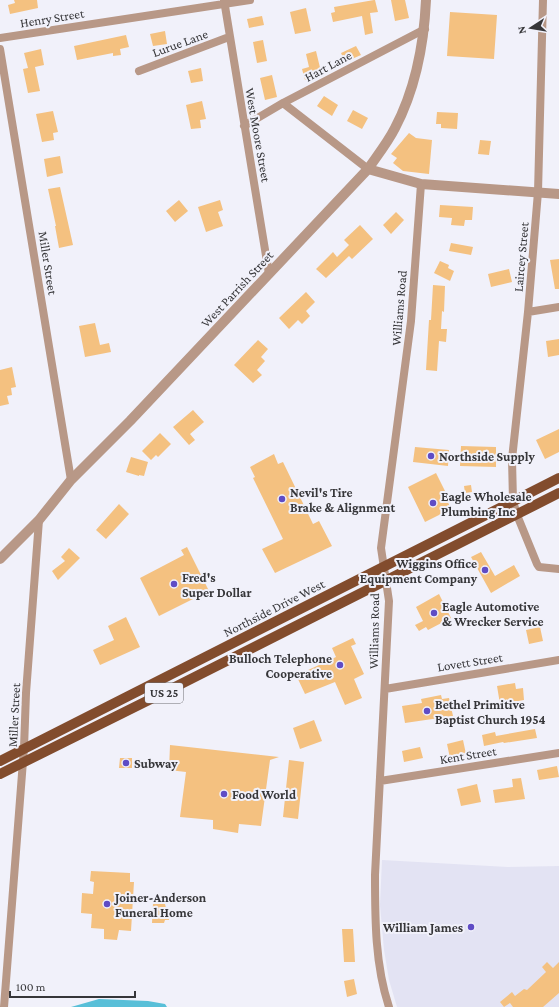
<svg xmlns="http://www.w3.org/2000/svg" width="559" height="1007" font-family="'Crimson Pro',serif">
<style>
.built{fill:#e3e3f3}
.water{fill:#58bfd8}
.building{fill:#f4c180}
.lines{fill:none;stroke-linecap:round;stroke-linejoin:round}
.minor{stroke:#b89887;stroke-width:8}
.tertiary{stroke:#b89887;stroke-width:10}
.primary{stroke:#824c2d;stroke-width:10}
.poi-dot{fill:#5f4cc5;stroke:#f1f1fa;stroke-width:1.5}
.labels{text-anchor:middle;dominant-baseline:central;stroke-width:4;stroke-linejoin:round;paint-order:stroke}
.shield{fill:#f1f1fa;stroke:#6e6e73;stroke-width:1}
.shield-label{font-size:12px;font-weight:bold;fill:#363639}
.street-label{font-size:13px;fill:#363639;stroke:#f1f1fa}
.poi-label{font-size:13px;font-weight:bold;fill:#363639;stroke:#f1f1fa;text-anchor:start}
</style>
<rect width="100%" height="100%" fill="#f1f1fa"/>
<path class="built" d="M382,860L508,867L559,866V1007H397L389,980L384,950L380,905Z"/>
<path class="water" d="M99,999L148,1001L165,1004L167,1007H71Z"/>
<path class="building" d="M14,0H37L38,8L10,14L8,5L15,3Z
M374,0H375L378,12L370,13L373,33L365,35L362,16L333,22L331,13L335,12L334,7Z
M391,0H405L409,18L395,21Z
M306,8L311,31L295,34L290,12Z
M450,12L497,15L494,59L447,56Z
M262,16L264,25L249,28L247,19Z
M165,31L167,44L153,46L150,34Z
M126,35L129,47L120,49L121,55L113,56V53L77,60L74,46Z
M263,40L267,61L257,63L253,42Z
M356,46L361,55L345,62L341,53Z
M41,49L44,65L35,67L40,91L28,93L23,69L28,68L24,53Z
M316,51L322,76L305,80L302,69L309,67L306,54Z
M201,68L203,81L191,83L188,71Z
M272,75L277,97L265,100L260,78Z
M324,96L338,105L332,116L317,106Z
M202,101L206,119L200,120L201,128L191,129L186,105Z
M353,110L368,118L362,129L347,121Z
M53,111L58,132L53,133L54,140L42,142L36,114Z
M437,112L458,113L457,129L441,128V124H436Z
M409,133L416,138L432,140L429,174L403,171L393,163L397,158L391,154Z
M480,140L491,141L489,155L478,154Z
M60,156L63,173L47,177L44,159Z
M60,187L73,245L59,248L55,226H56L48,189Z
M179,200L188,211L175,222L166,211Z
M220,200L223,210L218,212L223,226L206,232L198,207Z
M440,205L473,207L472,220H465L464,226L451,225L452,218L439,217Z
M396,212L404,220L391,234L383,225Z
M360,225L373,239L352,259L349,256L326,278L316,269L333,252L337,257L349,245L344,240Z
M451,243L473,247L471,255L449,251Z
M559,259V289H555L550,260Z
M440,261L449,265L448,268L454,271L450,281L434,273Z
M509,269L512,282L491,287L488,274Z
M433,285L445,286L444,312L442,311L441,329H447L446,342L439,341L437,371L426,370L429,320H431Z
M306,292L315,302L306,311L310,316L302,324L298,320L289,329L279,318Z
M95,323L100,345L109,343L111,352L85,357L79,326Z
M559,339V355L548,357L546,341Z
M258,340L268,349L261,357L265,361L257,370L262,375L253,383L234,365Z
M12,367L16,387L11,388L12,395L7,396L9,404L0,406V370Z
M193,410L204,422L190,434L195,440L189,445L173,427Z
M559,429V452L545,459L536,440Z
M160,433L171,444L158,457L156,455L151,460L142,451Z
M461,446L496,447V467L460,466Z
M415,447L449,450L448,466L413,462Z
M274,454L278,464L283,462L313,524L319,521L332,546L275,573L262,549L283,539L253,478L255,477L250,467Z
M131,457L148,462L144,476L139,475V476L126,472Z
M436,473L448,497L446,498L451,509L425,522L408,487Z
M471,485L472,492L465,493L464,486Z
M119,504L129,514L106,539L96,530Z
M187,547L209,591L159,616L140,578L184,555L181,550Z
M69,548L80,558L58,580L52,571L65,561L61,557Z
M481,552L495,576L514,565L520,576L491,593L471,557Z
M439,594L451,618L428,630L426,627L419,631L415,625L423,621L416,607Z
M126,617L140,647L100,665L93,650L114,640L108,626Z
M540,627L543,641L529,644L526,630Z
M353,638L356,644L351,646L364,674L354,679L362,698L345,705L335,682L305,694L297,677L305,674L304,672L336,657L332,648Z
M515,683L516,689L523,688L524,700L500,704L497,686Z
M441,695L442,699L449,698L453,716L405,723L402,706L422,703L421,699Z
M314,720L322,741L300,749L293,728Z
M535,729L537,738L504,743L503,742L484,746L482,735L495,732L496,736Z
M463,740L466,754L450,758L447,744Z
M170,745L279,757L270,760L261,826L239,824L238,833L213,829V820L180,817L186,772L169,770Z
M420,747L423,758L404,762L402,751Z
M120,758H132V768H119Z
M289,760L304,762L298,819L283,817Z
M557,766L559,777L539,780L537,770Z
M521,778L525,799L495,803L493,790L513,787L512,779Z
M477,784L481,802L461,806L457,789Z
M91,871L130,873V882H134L131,931L119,930L117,940L104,939V929L91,928L92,914L81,913L82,893L93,894L94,882L90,881Z
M153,903L165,904L166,908H170L169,920H165L164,923H152Z
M342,929H353L355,962H344Z
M547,962L553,968L559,962V993L543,1007H513L510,1003L504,1007L500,1002L512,992L515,996L524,989L527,990L546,972L542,967Z
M354,979L357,994L347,997L344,981Z"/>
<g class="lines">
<path class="minor" d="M224,0L269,274
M543,0L538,192L528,312L512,459L513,501L517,515L537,564L539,567L559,569
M0,38L250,0
M0,49L71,480
M139,71L229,37
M283,103L368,169
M244,126L283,103L425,29
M528,312L559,307
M385,689L559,660
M380,781L559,753
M4,1007L24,748L26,693L39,520
M389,1007C375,965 375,919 375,875L389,601L381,548L411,321L421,184"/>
<path class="tertiary" d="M368,169L421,184L559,194
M0,559L39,520L71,480L130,421L368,169C377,156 388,142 395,128C416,88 424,44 426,0"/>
<path class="primary" d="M0,761L559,478
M0,774L173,688L559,493"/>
</g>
<g class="poi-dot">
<circle cx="431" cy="456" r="4"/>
<circle cx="282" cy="499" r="4"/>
<circle cx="433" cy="503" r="4"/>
<circle cx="485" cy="570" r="4"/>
<circle cx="174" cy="584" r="4"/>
<circle cx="434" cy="613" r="4"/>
<circle cx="340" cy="665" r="4"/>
<circle cx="427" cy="711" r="4"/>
<circle cx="126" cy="763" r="4"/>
<circle cx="224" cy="794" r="4"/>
<circle cx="107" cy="904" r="4"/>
<circle cx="471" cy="927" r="4"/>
</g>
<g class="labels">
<rect class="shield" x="145" y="683" width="38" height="20" rx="3"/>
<g class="shield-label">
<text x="164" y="693">US 25</text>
</g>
<g class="street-label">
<text transform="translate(52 18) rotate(-9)">Henry Street</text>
<text transform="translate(180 43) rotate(-20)">Lurue Lane</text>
<text transform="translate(328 66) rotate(-28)">Hart Lane</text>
<text transform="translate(258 135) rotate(80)">West Moore Street</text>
<text transform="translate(521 257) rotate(-85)">Laircey Street</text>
<text transform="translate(48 263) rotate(81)">Miller Street</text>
<text transform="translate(237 289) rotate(-47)">West Parrish Street</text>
<text transform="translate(399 308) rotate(-85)">Williams Road</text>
<text transform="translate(274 608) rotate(-27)">Northside Drive West</text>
<text transform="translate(374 631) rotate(-89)">Williams Road</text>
<text transform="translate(470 662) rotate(-9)">Lovett Street</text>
<text transform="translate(14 715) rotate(-87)">Miller Street</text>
<text transform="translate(468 755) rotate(-9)">Kent Street</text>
</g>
<g class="poi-label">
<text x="439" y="456">Northside Supply</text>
<text x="290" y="492">Nevil's Tire<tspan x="290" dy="15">Brake &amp; Alignment</tspan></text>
<text x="441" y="496">Eagle Wholesale<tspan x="441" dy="15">Plumbing Inc</tspan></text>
<text x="477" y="563" text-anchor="end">Wiggins Office<tspan x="477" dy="15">Equipment Company</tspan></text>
<text x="182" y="577">Fred's<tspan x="182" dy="15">Super Dollar</tspan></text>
<text x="442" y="606">Eagle Automotive<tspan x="442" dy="15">&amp; Wrecker Service</tspan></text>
<text x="332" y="658" text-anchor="end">Bulloch Telephone<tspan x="332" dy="15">Cooperative</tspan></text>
<text x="435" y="704">Bethel Primitive<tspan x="435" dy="15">Baptist Church 1954</tspan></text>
<text x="134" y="763">Subway</text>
<text x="232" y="794">Food World</text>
<text x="115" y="897">Joiner-Anderson<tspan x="115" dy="15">Funeral Home</tspan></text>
<text x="463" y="927" text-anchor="end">William James</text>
</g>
</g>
<g transform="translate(531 28) rotate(258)" stroke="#f1f1fa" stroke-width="3" paint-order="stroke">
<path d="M0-3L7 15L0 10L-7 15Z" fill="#363639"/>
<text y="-6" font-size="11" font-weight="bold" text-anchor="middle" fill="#363639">N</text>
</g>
<path d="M10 991v6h125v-6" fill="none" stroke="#363639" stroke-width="2"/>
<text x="16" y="991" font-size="12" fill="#363639" stroke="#f1f1fa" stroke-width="3" paint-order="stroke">100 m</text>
</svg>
